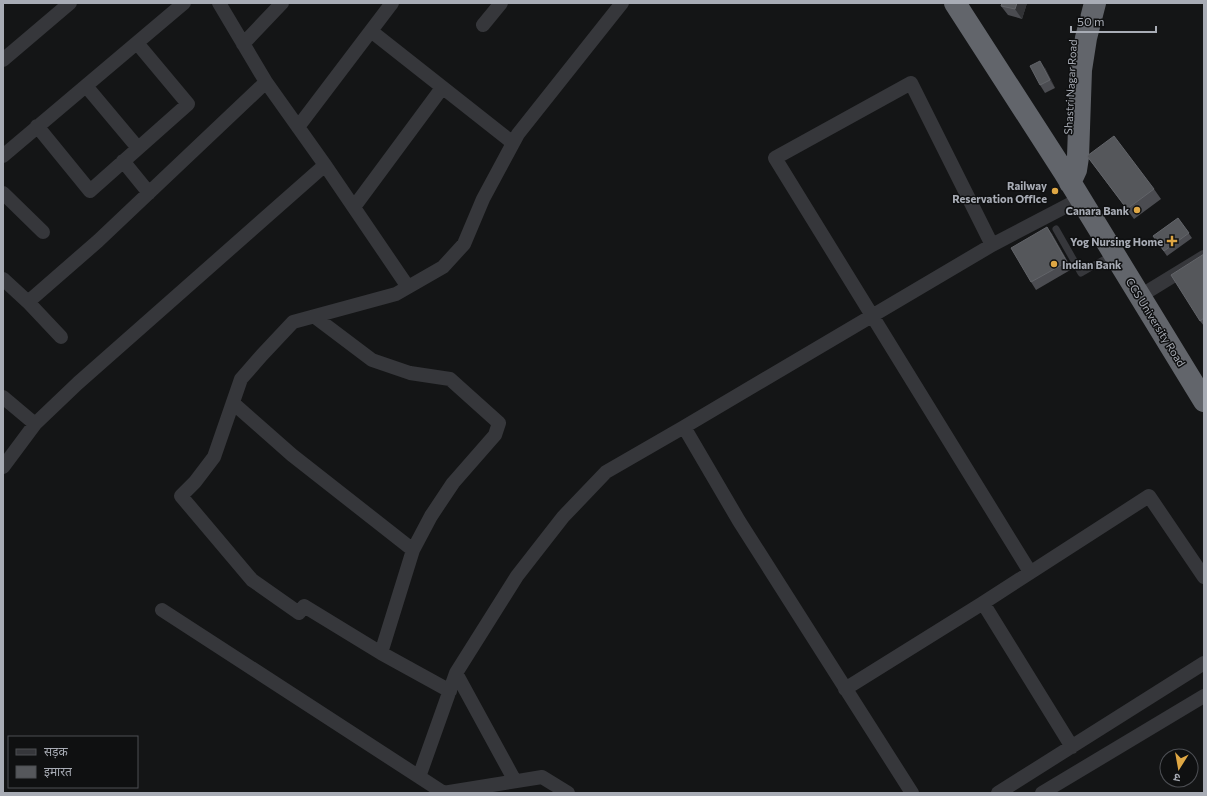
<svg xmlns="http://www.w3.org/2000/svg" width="1207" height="796" font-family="Commissioner,'Noto Sans Devanagari',sans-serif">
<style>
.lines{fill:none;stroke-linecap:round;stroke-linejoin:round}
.lane{stroke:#36373b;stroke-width:7}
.street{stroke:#36373b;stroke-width:14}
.highway{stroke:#62656b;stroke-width:22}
.wall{fill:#4b4c51}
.shaded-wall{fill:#313235}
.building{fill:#55575b;stroke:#626469}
.poi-dot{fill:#dfa744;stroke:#0f1011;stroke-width:1.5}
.labels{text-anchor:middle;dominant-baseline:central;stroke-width:3;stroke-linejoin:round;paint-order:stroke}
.street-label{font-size:11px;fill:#a8acb5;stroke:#0f1011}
.poi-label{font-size:11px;font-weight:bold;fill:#a8acb5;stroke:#0f1011;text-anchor:end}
</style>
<rect width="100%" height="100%" fill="#141516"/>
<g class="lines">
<path class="lane" d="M1056,229L1081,273L1105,259"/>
<path class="street" d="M219,3L266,82L325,165L408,287
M483,25L501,3
M371,31L513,143
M243,44L282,3
M3,60L70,3
M86,86L138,148
M37,126L90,191L188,104L137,43
M298,127L392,3
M3,156L184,3
M123,161L149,193
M3,193L43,232
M354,207L442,88
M3,279L28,302L61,337
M1150,290L1204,257
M28,302L98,241L266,82
M315,317L372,360L410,373L450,379L499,423L495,435L453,483L431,516L413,550L381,653
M3,397L35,424L78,383L325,165
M233,403L292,455L413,550
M684,427L992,245
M3,467L35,424
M1030,572L775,158L911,83L992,245L1080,199
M162,610L444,793
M456,673L515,781
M845,689L983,603
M450,691L381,653L304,606L299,613L252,580L181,496L195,482L214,457L241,379L262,355L293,322L396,294L443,267L464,244L483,199L518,134L622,3
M1072,747L983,603L1149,496L1204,577
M419,777L456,673L517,576L563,517L606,472L684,427L739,521L912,793
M443,793L542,777L568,793
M998,793L1204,663
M1042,793L1204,696"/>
<path class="highway" d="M955,3L1064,172L1204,401
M1070,183L1076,170L1078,157L1081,70L1086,38L1095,3"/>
</g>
<path class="wall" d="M1027,3L1022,19L1008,15L1001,6Z
M1045,68L1055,88L1045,93L1040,85Z
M1087,156L1154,189L1161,199L1134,219Z
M1178,218L1192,238L1167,256L1153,236Z
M1047,227L1052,234L1072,269L1036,290L1031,282Z
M1204,254V326L1200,321Z"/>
<path class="shaded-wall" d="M1017,3H1027L1022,19L1015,9Z
M1040,61L1045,68L1055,88L1050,80Z
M1047,227L1052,234L1072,269L1067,262Z"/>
<path class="building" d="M1002,3H1017L1015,9L1001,6Z
M1040,61L1050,80L1040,85L1030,66Z
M1114,136L1154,189L1127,209L1087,156Z
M1178,218L1189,233L1164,251L1153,236Z
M1047,227L1067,262L1031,282L1011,248Z
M1204,254V318L1200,321L1171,275Z"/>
<g class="poi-dot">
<circle cx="1055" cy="191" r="4"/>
<circle cx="1137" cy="210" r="4"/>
<path d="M1170 235h4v4h4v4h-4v4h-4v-4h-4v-4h4z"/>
<circle cx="1054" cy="264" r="4"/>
</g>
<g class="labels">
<g class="street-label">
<text transform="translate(1070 87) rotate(-87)">Shastri Nagar Road</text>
<text transform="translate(1156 322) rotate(58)">CCS University Road</text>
</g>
<g class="poi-label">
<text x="1047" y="185">Railway<tspan x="1047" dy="13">Reservation Office</tspan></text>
<text x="1129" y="210">Canara Bank</text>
<text x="1163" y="241">Yog Nursing Home</text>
<text x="1062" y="264" text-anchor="start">Indian Bank</text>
</g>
</g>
<rect width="1207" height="796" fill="none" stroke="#a8acb5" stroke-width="8"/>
<rect x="8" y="736" width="130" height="52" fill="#0f1011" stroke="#4c4e53"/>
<rect x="16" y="749" width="20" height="6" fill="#36373b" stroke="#4c4e53"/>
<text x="44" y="756" font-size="12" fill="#a8acb5">सड़क</text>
<rect x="16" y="766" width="20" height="12" fill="#55575b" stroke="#4c4e53"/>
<text x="44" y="776" font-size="12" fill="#a8acb5">इमारत</text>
<g transform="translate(1179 768) rotate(191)"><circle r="19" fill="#0f1011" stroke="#4c4e53"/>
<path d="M0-3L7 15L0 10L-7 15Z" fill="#dfa744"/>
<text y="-6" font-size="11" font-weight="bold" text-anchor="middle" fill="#a8acb5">उ</text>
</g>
<path d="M1071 26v6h85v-6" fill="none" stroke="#a8acb5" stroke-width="2"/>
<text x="1077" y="26" font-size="12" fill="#a8acb5" stroke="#0f1011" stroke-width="3" paint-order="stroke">50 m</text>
</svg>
